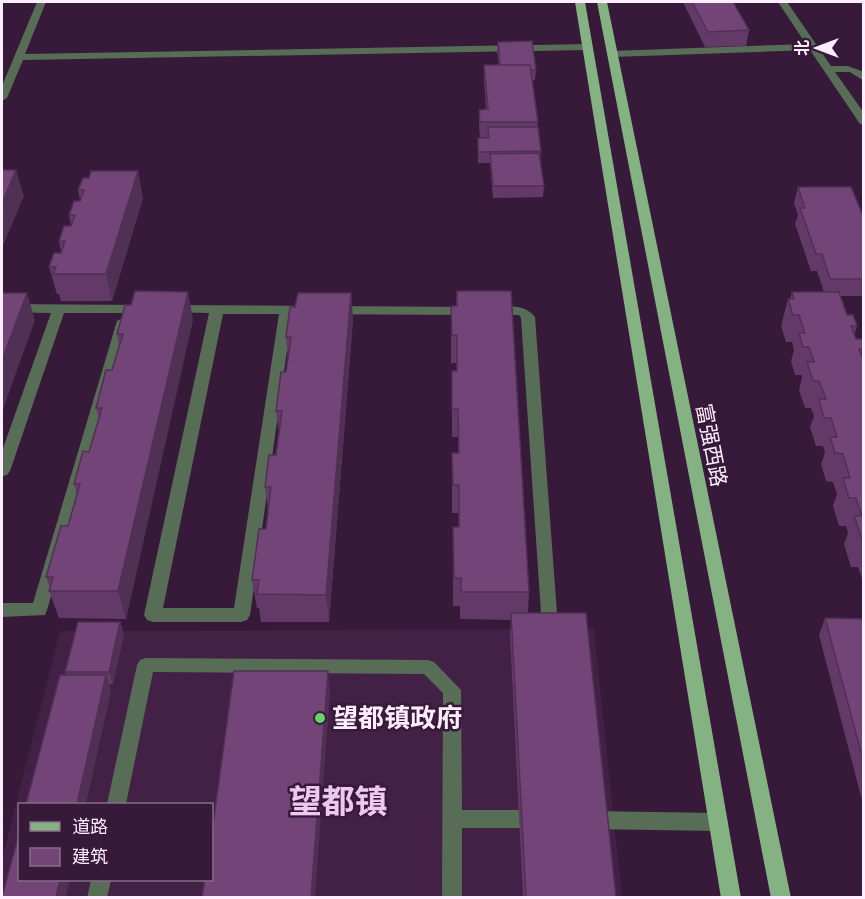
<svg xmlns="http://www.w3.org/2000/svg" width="865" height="899" font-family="'Asap Condensed','Noto Sans SC',sans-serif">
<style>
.built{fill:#432046;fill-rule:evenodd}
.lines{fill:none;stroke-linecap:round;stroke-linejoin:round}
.minor{fill:#576d56;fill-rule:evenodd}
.major{fill:#84b283;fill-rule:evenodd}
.wall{fill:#633a67}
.shaded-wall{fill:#503054}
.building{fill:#734478;stroke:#503054;stroke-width:1.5}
.poi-dot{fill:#65d467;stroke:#371a3a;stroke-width:2}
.labels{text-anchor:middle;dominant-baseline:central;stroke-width:5;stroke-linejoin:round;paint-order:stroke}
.street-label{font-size:21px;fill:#fdedfe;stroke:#371a3a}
.near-poi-label{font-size:26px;font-weight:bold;fill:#fdedfe;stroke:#371a3a;text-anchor:start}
.near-district-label{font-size:33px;font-weight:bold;fill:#eec8f1;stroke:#371a3a}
</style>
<rect width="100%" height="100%" fill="#371a3a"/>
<path class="built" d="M594,629L622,897L2,898V859L60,631ZM20,804H212V880H20Z"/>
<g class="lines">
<path class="minor" d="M37,2H46L25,54L587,44L592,47L587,50L23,60L7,98L2,101V86Z
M778,2H787L831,66H848L864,72V81L850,72H835L864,113V125L860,124L810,50L612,57L607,54L612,51L806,44Z
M2,304L142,305L149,309L142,313H64L10,471L7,475L2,476V451L51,313L2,312Z
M172,305L469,307L476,311L469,315L292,314L250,615L247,620L241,622H153L147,620L144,615L209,313L167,312L165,309ZM223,314H279L234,608H163Z
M493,307C509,307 524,303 535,317L557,613L555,618L549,620L543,618L541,613L521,318L519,315L488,314L486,311L488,308Z
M124,317L131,321L47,610L45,615L2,617V603H33L117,321Z
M146,658L428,660L434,662L461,690L462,810H539L546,813L549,819L546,825L539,828H462V898H442L443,693L424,674L153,672L126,804H107L137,665L140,660Z
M590,811L718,813L725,816L728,822L725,828L718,831L590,829L583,826L580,820L583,814Z
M91,880H111L107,898H87Z"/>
<path class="major" d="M575,2H585L741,898H721Z
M597,2H607L791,898H771Z"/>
</g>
<path class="wall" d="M683,2H733L749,30L746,46L705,47Z
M498,42L536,70L535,80H532L541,151L540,162L544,186L543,197L493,198L490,163H478V138H488H480L479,125V110L486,109L484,81V65H499L497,52Z
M83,178L143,198L112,301H61L59,294H57L49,267L61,253L59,241L71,226L69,215L80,200L78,190Z
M798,187L864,218V296H840L847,315L857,326L854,336L856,339L864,345V353L862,357L864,361V585L858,567H851L844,544L848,533L846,526H839L833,506L837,494L833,482L826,481L821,464L825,453L823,446H816L810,427L814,416L811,408H805L799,390L802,378V375H795L791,361L794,350L792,342H786L781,326L788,299H790L792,292H824L817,271H811L795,224L798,215L794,203Z
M457,291L529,592L528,613L616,897H523L510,634L511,620L460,619V606H453V527H459V513H452V453H458V437H452V371H457V363H451V306H456Z
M351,293L353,320L329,622H261L259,608H257L252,580L266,529L268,510L265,487L276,455L279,433L276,411L286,372L288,359L286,337L295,307Z
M193,319L126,619L59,618L49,591L50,587L46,577L68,526L77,495L74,484L89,452L99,419L96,408L112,370L119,345L117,334Z
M825,618L864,619V808L819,635Z
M120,622L124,634L113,684H109L111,692L67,675L65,672Z"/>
<path class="shaded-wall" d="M16,170L24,196L2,248V203Z
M138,171L143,198L112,301L106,274Z
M188,292L193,319L126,619L118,591Z
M27,293L35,320L2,412V360Z
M351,293L353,320L329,622L326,595Z
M120,622L124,634L113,684L109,672Z
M328,671L330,692L315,897H311Z
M106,675L111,692L86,804H77Z
M60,879H70L66,897H56Z"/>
<path class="building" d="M692,2H733L749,30L708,32Z
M532,41L536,70H531L530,65H500L498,42Z
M484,65H530L538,122H480L479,110L488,109Z
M488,127H538L541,151L478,152V138H489Z
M539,153L544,186H493L490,154Z
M2,170H16L2,203Z
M91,171H138L106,274H53L56,267H49L54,253H61L65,241H59L64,226H71L75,215H69L74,201H80L84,190H78L83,178H89Z
M798,187H851L864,218V279H830L822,254H816L800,208H805Z
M135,291L188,292L118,591H49L53,577H46L61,526H68L80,484H74L83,451L89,452L102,408H96L106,370H112L123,334H117L125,305H131Z
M457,291H511L529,592H461V578H454L453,527H459V485H453L452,453H459L458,409H452V371H457V335H452L451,306H457Z
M792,292H839L847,315H853L857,326H851L856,339H862L864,345V349H859L864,361V539H862L854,516H862L856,498H849L843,478H850L843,454L835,453L830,437H837L831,418H824L819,399H826L819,381H813L807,362H814L809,347H803L799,333H805L799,315H793L788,299H794Z
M2,293H27L2,360Z
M298,293H351L326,595L257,594L259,580H252L259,529H266L271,487H265L269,455H276L282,411H276L281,372H286L291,337H286L290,307H295Z
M511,613H586L616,897H526Z
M825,618L864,619V763Z
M78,622H120L109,672H65Z
M234,671H328L311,897H202L205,879H212V832Z
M60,675H106L77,804H26Z
M20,830V879H60L56,897H2Z"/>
<circle class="poi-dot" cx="320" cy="718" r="6"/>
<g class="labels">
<g class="street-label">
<text transform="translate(712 445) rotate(79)">富强西路</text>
</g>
<g class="near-poi-label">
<text x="332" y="718">望都镇政府</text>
</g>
<g class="near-district-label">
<text x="338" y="801">望都镇</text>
</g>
</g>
<rect width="865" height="899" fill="none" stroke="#fdedfe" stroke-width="6"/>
<rect x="18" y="803" width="195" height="78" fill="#371a3a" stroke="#866e88" stroke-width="1.5"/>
<rect x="30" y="822" width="30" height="9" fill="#84b283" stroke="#866e88" stroke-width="1.5"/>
<text x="72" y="833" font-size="18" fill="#fdedfe">道路</text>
<rect x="30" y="848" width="30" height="18" fill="#734478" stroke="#866e88" stroke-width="1.5"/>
<text x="72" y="863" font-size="18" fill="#fdedfe">建筑</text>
<g transform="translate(817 48) rotate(270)" stroke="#371a3a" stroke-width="4.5" paint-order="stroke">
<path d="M0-4.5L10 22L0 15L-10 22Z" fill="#fdedfe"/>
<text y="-9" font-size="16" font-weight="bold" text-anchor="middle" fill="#fdedfe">北</text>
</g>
</svg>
